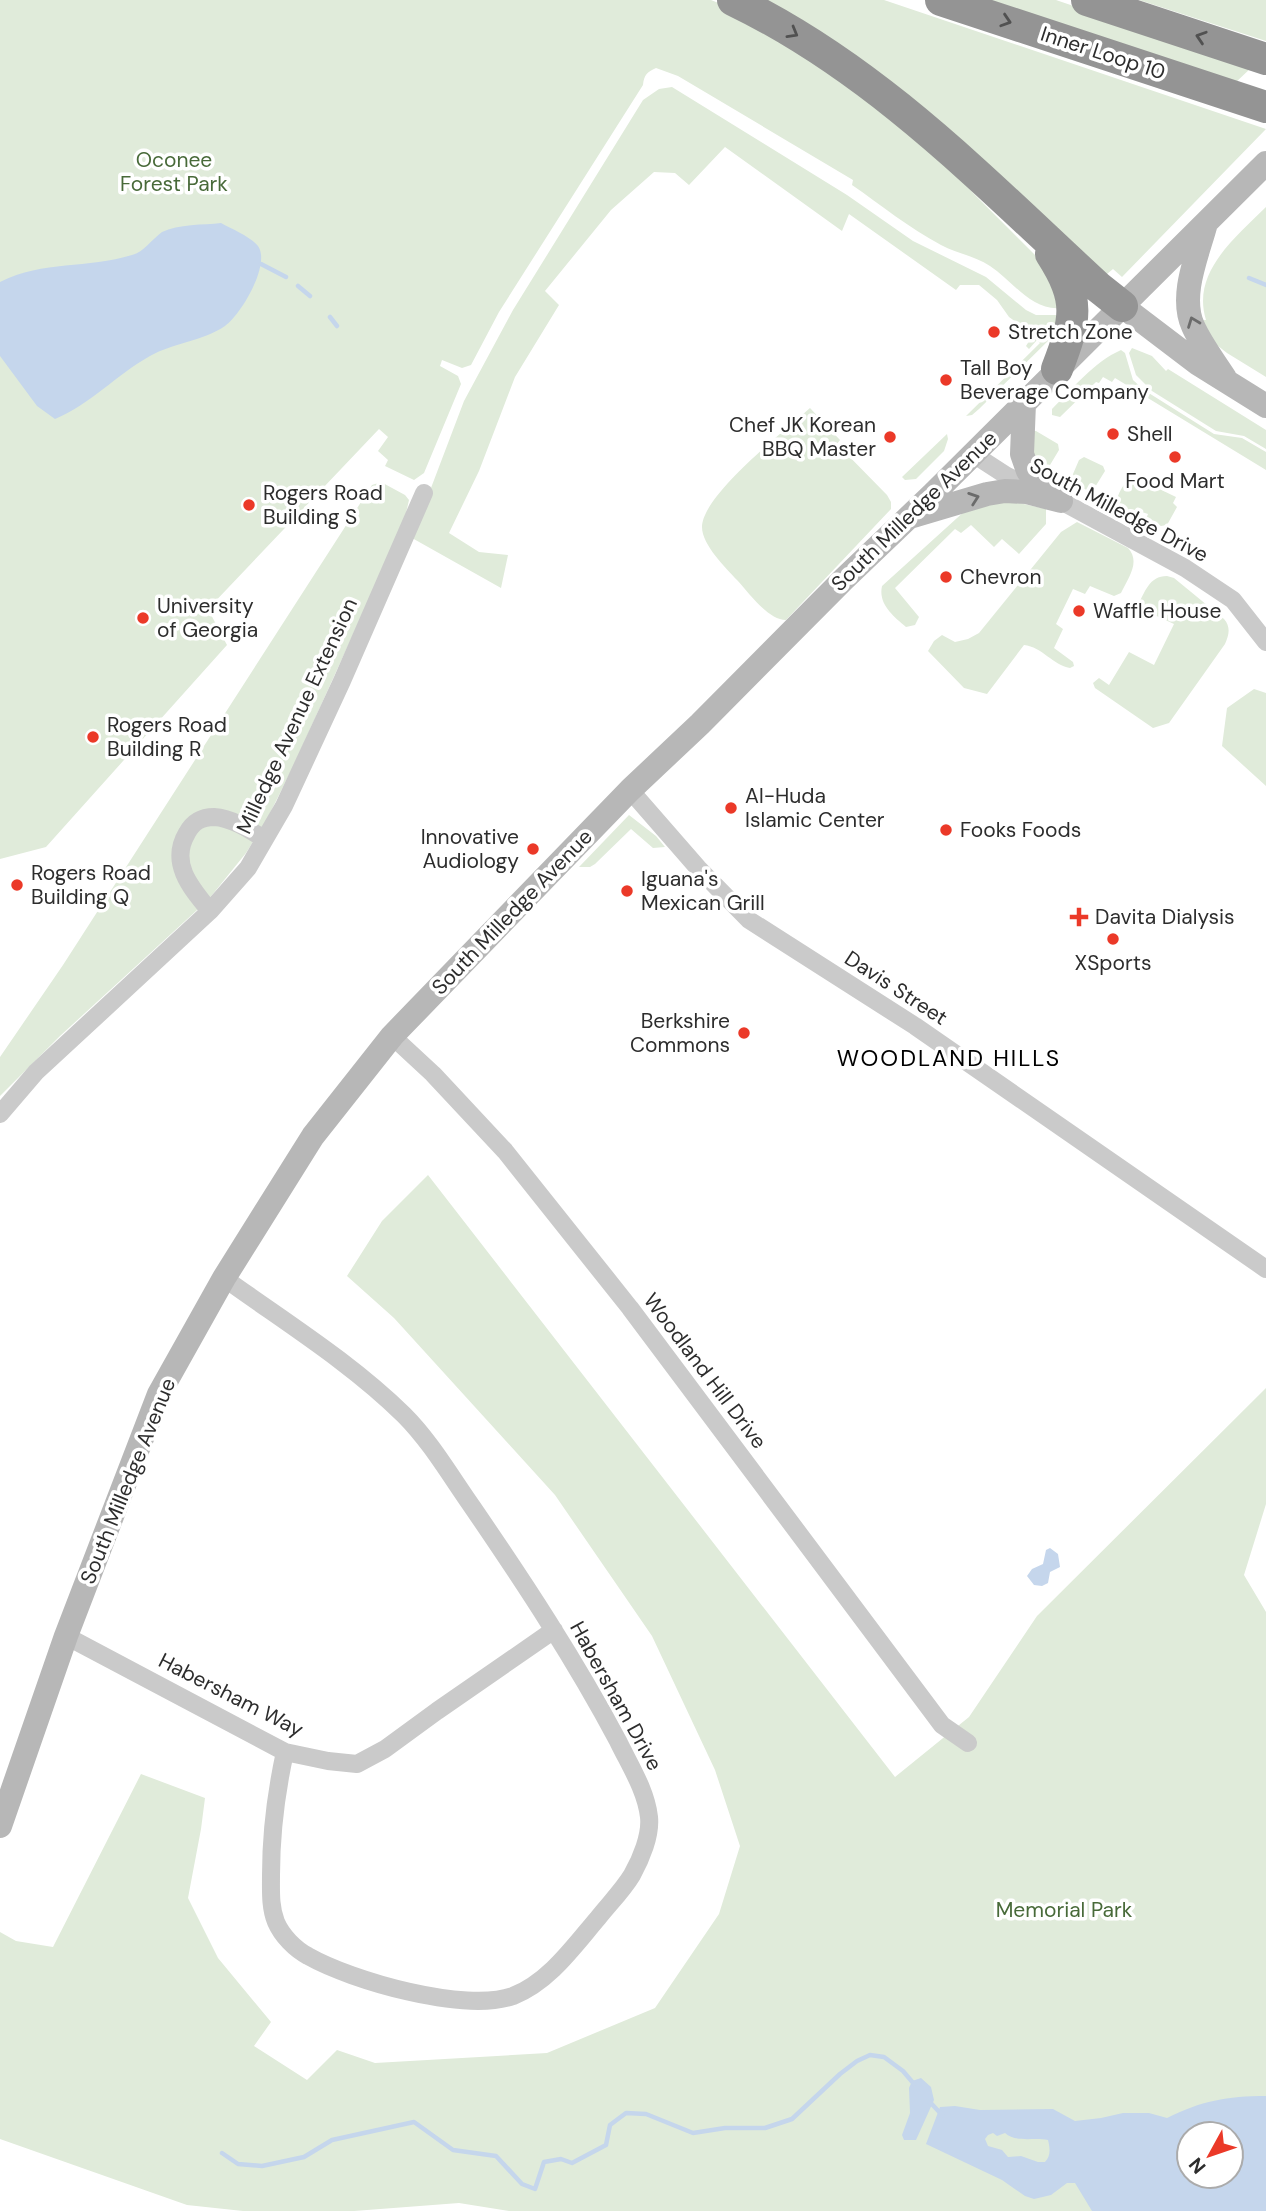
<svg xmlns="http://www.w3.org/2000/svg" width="1266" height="2211" font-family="'DM Sans',sans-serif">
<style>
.green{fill:#e0ebda;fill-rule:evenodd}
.water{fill:#c5d6ec;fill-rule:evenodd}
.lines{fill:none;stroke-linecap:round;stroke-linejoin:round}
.stream{stroke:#c5d6ec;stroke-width:4.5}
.street{stroke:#cacaca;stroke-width:18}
.secondary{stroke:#b7b7b7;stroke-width:24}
.highway{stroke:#949494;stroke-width:32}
.oneway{stroke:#515151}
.oneway2{stroke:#6b6b6b}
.poi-dot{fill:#eb3928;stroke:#fff;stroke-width:2.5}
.labels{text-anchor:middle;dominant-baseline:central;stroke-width:7;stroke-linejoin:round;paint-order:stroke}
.street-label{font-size:21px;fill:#2d2d2d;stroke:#fff}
.park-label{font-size:21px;fill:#486a39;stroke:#fff}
.poi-label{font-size:21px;fill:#2d2d2d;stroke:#fff;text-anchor:start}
.neighbourhood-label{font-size:23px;letter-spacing:2px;fill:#000;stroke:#fff}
</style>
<rect width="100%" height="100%" fill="#fff"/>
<path class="green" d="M0,0H711L736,10L918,133L975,195L1052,272L1061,308C1031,311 1013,281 990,266C975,256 956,253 941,245C909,228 881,205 852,185L853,180L678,76L656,68C647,72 644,75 643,85L499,312L471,365L462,368L442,360L440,366L458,376L461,384L424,473L414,480L385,466L388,460L378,451L388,437L379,429L208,609L227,645L46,847L0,859Z
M757,0H884L1266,129L1122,277L1113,269L1101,279Z
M971,0H1056L1252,67L1234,84Z
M1139,0H1266V41Z
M672,87L847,195L913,241L986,277L1026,310L1036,315H1057L1054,335L979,409L972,415L966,416L1040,343L1037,340L1029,349L1026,346L1031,338L1027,330L1009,317L997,300L979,285H960L956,290L849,214L842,231L725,147L689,185L675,173L654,172L611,210L545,291L559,305L515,377L479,471L449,533L479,552L508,555L501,588L412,538L464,401L513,310L643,100L659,89Z
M1266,207V377L1227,353L1213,342L1203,320H1206C1191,272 1236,237 1266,207Z
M1132,348L1152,356L1166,371L1168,369L1266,430V449L1244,436L1216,431L1152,391L1136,375L1129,353Z
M1121,350L1125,353L1133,380L1144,390L1214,434L1242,438L1266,452V470L1115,378L1112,382L1103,377L1099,383L1096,382L1060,417L1052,415V409C1073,388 1094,362 1121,350Z
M810,408L840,440L837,444L887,495L891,502V509L786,620C768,620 749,593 737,580C726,568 702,545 702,527C702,495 786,430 810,408Z
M1030,431H1036L1058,444L1059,450L1047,470L1042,471L1032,466Z
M947,434L948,439L944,451L916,479L905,480L902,477Z
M1084,457L1103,466L1105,471L1092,492L1072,484L1070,481L1079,460Z
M1130,479L1147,487L1149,484L1176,497L1173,503L1177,507L1167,525L1161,526L1146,519L1148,514L1142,512L1140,516L1117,504C1116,496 1123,484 1130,479Z
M381,482L405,495L409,500L404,522L292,769L267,819L246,853L208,900L60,1036L0,1096V1057L63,965L372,485Z
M993,497L1046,509V524L1019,554L1002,539L994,547L971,525L961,533L955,529L895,588L919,617L915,625L906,627C893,616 878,604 882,586L967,509Z
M1077,522L1128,548C1141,562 1128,578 1121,593L1114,596L1090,586L1085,594L1073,589L1056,624L1063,629L1054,648L1073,662L1074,666L1070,668C1053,665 1042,647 1024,645L987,694L964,688L928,651L934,641L942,635L955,642L968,639L979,633L1061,532Z
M1167,576L1174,578L1224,619C1231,627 1229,635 1225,644L1169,723L1153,728L1095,688L1093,683L1099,678L1109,685L1129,652L1154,665L1174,624L1137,607C1145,592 1149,576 1167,576Z
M1254,689L1266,693V786L1222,746L1227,708Z
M629,815L656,836L665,847L653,848L631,829L595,864L590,867H579Z
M428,1175L895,1777L969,1717L1037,1616L1266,1388V1504L1244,1575L1266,1612V2211H509L459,2203L354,2211H243L187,2205L0,2139V1932L16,1941L53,1947L141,1774L205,1798L201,1829L188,1898L218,1958L271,2022L254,2046L307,2080L337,2050L375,2063L547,2053L655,2008L719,1914L740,1846L715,1770L652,1636L555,1495L394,1318L347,1276L382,1221ZM1189,2134H1231V2176H1189Z"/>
<path class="water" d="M221,223C232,229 251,237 258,246C271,264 241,315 225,326C203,341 173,343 150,356C116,375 91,404 55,419L37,406L0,356V282C44,260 87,269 132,255C144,252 152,239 162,232C178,224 204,225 221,223Z
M1050,1548L1058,1554L1060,1567L1050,1572L1048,1583L1042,1586L1034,1585L1027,1576L1032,1569L1043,1564L1046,1550Z
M921,2078L931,2087L934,2100L916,2140H904L902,2135L910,2113L909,2088L912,2081Z
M1266,2096V2211H1092L1075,2183H1067L1051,2195L1034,2199L1025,2196L1002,2180L926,2144L940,2107L955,2106L980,2110L1053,2109L1075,2121L1101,2118L1123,2113H1149L1167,2118C1201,2101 1227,2096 1266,2096ZM993,2133L997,2136L1005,2133C1016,2143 1034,2137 1048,2140C1050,2148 1051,2156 1045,2162H1038L1021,2156L1008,2157L1002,2150L988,2146L985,2139L988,2135ZM1189,2134H1231V2176H1189Z"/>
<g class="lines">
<path class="stream" d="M261,264L286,277
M1249,278L1266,285
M298,286L310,296
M330,317L337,326
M929,2101L942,2115
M222,2153L238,2164L262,2166L304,2157L332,2140L414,2122L453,2150L496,2156L522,2184L535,2189L544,2162L561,2159L572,2163L606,2145L610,2125L626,2113L646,2114L693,2133L725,2128H765L792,2119L840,2074L857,2061L870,2055L884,2057L903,2071L914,2084"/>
<path class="street" d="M973,454L1007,476L1061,501L1185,568L1233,600L1266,642
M630,790L698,868L749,920L915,1026L1266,1269
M210,911C191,888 169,863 187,833C193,822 201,817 214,817C232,818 250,830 264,839
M392,1036L433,1074L505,1151L630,1308L942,1725L968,1743
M0,1114L36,1072L210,911L248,868L284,806L342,681L424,493
M224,1278C285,1322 350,1362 404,1415C431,1442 451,1477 473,1508C525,1584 575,1660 618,1741C629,1764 646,1790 649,1817C651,1835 641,1859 632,1875C623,1890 609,1904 598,1918C574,1946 549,1982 513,1996C465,2013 352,1981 308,1956C295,1949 282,1936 276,1922C270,1907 271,1891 271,1875C271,1833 276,1793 285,1752
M66,1636L285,1752L328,1761L357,1764L385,1749L437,1711L554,1630"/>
<path class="secondary" d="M1206,223C1198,254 1179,295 1193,326C1201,344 1214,361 1225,378
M1122,306L1197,363L1266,406
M1024,403L1022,454L1028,471L1059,499
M913,516L987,494L1005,491L1026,492L1061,501
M0,1826L66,1636L159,1394L224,1278L313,1136L392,1036L630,790L700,724L844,579L933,494L1266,163"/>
<path class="highway" d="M733,0C876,69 983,181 1098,287L1122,306
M941,0L1266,107
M1087,0L1266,59
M1051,254C1081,301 1076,319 1057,369"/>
</g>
<defs><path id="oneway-chevron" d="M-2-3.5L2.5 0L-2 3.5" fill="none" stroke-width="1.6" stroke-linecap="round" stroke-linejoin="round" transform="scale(1.75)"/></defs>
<g class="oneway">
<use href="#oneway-chevron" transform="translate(1006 21) rotate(18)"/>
<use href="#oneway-chevron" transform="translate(793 33) rotate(30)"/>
<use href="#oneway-chevron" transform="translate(1201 37) rotate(-162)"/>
</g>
<g class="oneway2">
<use href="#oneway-chevron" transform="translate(1193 322) rotate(-111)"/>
<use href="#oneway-chevron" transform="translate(974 498) rotate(-19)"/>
</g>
<g class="poi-dot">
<circle cx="994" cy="332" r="7"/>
<circle cx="946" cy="380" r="7"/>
<circle cx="1113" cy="434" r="7"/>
<circle cx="890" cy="437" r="7"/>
<circle cx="1175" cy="457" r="7"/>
<circle cx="249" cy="505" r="7"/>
<circle cx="946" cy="577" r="7"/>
<circle cx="1079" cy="611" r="7"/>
<circle cx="143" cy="618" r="7"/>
<circle cx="93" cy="737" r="7"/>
<circle cx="731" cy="808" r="7"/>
<circle cx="946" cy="830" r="7"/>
<circle cx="533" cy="849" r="7"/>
<circle cx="17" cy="885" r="7"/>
<circle cx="627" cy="891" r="7"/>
<path d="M1075.5 906.5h7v7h7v7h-7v7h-7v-7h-7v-7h7z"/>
<circle cx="1113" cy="939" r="7"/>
<circle cx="744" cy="1033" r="7"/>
</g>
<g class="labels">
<g class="street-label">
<text transform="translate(1103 53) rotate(18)">Inner Loop 10</text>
<text transform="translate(1119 510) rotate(28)">South Milledge Drive</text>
<text transform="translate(914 511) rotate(-44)">South Milledge Avenue</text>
<text transform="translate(297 716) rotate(-65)">Milledge Avenue Extension</text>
<text transform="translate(512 912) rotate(-46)">South Milledge Avenue</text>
<text transform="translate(896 988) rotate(33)">Davis Street</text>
<text transform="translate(705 1371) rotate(53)">Woodland Hill Drive</text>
<text transform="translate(128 1481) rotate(-68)">South Milledge Avenue</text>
<text transform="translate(231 1695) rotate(27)">Habersham Way</text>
<text transform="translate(616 1696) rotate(61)">Habersham Drive</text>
</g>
<g class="park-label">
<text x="174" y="160">Oconee<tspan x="174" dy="24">Forest Park</tspan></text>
<text x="1064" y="1910">Memorial Park</text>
</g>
<g class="poi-label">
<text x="1008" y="332">Stretch Zone</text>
<text x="960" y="368">Tall Boy<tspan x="960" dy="24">Beverage Company</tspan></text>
<text x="876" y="425" text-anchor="end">Chef JK Korean<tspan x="876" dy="24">BBQ Master</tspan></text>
<text x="1127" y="434">Shell</text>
<text x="1175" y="481" text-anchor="middle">Food Mart</text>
<text x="263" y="493">Rogers Road<tspan x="263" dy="24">Building S</tspan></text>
<text x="960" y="577">Chevron</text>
<text x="157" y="606">University<tspan x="157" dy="24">of Georgia</tspan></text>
<text x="1093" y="611">Waffle House</text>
<text x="107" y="725">Rogers Road<tspan x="107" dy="24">Building R</tspan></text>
<text x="745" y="796">Al-Huda<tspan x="745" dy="24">Islamic Center</tspan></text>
<text x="960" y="830">Fooks Foods</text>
<text x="519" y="837" text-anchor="end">Innovative<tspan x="519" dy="24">Audiology</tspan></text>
<text x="31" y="873">Rogers Road<tspan x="31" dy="24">Building Q</tspan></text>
<text x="641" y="879">Iguana's<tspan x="641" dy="24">Mexican Grill</tspan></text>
<text x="1095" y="917">Davita Dialysis</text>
<text x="1113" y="963" text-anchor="middle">XSports</text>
<text x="730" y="1021" text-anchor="end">Berkshire<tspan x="730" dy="24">Commons</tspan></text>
</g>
<g class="neighbourhood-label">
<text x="949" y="1058">WOODLAND HILLS</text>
</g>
</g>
<g transform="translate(1210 2155) rotate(230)"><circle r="33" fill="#ffffff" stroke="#ababab" stroke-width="2"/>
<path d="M0-5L12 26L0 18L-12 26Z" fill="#eb3928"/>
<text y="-10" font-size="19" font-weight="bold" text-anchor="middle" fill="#2d2d2d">N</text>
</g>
</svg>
